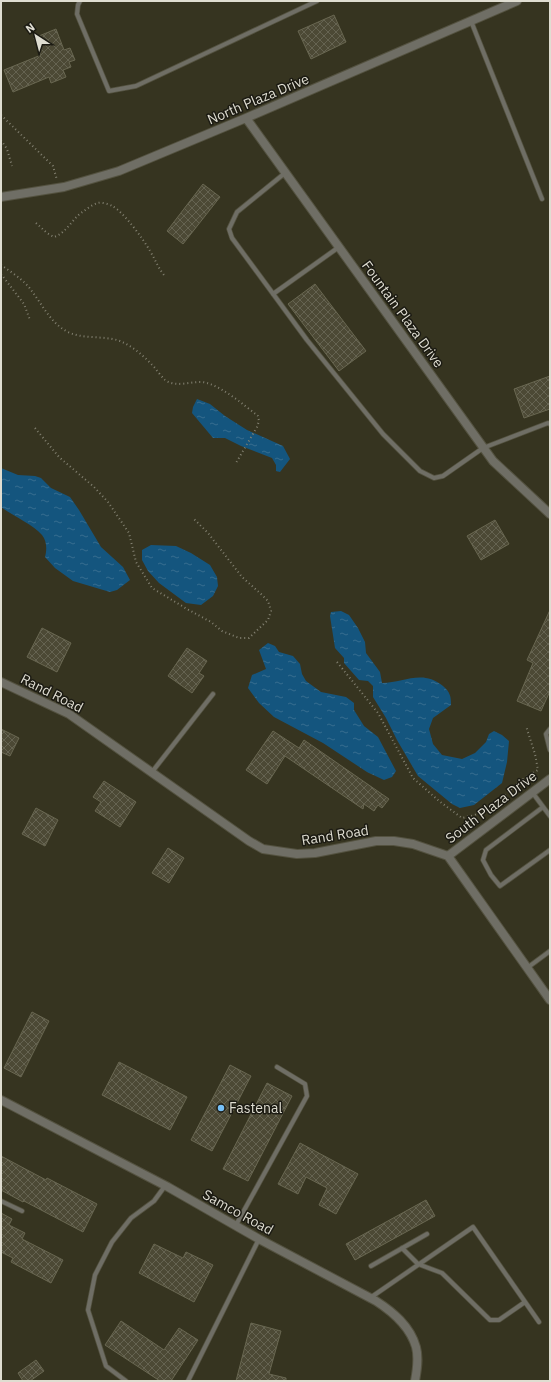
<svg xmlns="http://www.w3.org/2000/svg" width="551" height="1382" font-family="'IBM Plex Sans',sans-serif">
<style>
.water{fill:url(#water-ripples)}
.building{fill:url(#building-cross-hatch);stroke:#696751}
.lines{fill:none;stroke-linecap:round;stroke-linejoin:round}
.service-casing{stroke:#545240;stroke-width:5.5}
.minor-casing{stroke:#545240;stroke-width:10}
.tertiary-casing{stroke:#545240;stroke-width:10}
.path{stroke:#838171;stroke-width:2;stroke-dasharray:1 3;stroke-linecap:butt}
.service{stroke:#6f6e65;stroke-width:4}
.minor{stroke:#6f6e65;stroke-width:8}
.tertiary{stroke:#6f6e65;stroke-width:8}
.poi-dot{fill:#76c0f7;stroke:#1c1b13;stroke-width:1.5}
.labels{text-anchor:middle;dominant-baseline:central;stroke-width:3;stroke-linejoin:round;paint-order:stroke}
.street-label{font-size:14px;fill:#dfddd1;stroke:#1c1b13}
.poi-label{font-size:14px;fill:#dfddd1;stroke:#1c1b13;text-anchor:start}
</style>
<defs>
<pattern id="water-ripples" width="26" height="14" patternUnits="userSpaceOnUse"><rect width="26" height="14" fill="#14557e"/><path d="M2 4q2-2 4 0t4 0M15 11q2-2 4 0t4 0" fill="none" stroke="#366d8f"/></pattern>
<pattern id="building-cross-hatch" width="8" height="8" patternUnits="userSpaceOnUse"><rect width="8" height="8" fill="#4c4935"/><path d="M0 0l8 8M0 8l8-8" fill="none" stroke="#656351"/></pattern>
</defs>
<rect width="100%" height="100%" fill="#363420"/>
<path class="water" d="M197,399L210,404L225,416L247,430L283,446L290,459L280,472L276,471V465L272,458L241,446L225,438H213L192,413L193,407Z
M1,468L18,475L35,476L41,478L51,488L70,497L79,510L101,547L123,567L130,580L117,590L110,592L73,581L55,568L45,557C47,550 47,541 42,535C34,525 13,516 1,507Z
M151,545L176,546L191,553L210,565L217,577L218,586L213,596L201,605L186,603L159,583L148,571L142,560V550Z
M341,611L349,615L358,628L365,642L366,653L380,672L382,683C404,683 422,669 443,686C450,692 451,696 451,705L433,718L429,729L433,744L442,755L462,759L475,753L486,742L489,734L494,731L502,735L509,741L507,762L502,783L474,805L460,808L452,804L418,776L397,740L386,718L373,697V686L368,681L359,680L344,663V658L335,648L330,616L331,612Z
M268,643L275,646L279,652L293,656L300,664L302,674L306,681L321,692L346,697L354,703V710L364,726L378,737L396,771L392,777L384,780L367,772L323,743L274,717L259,703L248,688L252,675L266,669L259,650Z"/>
<path class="building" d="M334,15L346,42L311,59L298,31Z
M56,29L64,50L70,48L75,60L69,62L71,67L63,70L66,77L51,83L49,77L13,92L4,70L41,55L34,38Z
M203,184L220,197L183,244L167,231Z
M315,284L366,351L339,371L288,304Z
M550,376V409L524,418L514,389Z
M495,520L509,544L481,560L467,536Z
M550,610V691L541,711L517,701L533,663L527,660Z
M42,628L71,643L57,672L27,657Z
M187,648L207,661L199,673L204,676L192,693L168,676Z
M1,729L19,738L10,756L1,752Z
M273,731L299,748L304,740L389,799L382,808L378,805L374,811L364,804L363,809L285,756L267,784L246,770Z
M104,781L136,802L120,827L95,811L101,802L93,797Z
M36,808L58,820L45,846L22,834Z
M168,848L184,858L169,883L152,873Z
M32,1012L49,1021L21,1077L4,1068Z
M119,1062L187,1097L170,1130L102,1095Z
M230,1065L251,1076L212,1151L191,1140Z
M267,1083L292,1096L248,1181L223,1169Z
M300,1143L358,1174L336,1214L319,1205L327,1188L306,1177L298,1194L278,1184Z
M1,1156L46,1180L47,1178L97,1204L83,1232L24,1201L23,1202L1,1190Z
M426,1200L435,1216L355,1260L346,1244Z
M1,1213L12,1219L9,1225L25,1233L22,1239L63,1260L51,1283L11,1262L13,1258L1,1252Z
M154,1244L183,1258L186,1252L213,1265L194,1302L139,1273Z
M121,1321L164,1350L179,1328L198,1340L171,1381H160L105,1345Z
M251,1323L281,1331L269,1374L286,1378V1381H236Z
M36,1360L44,1371L30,1381H23L18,1373Z"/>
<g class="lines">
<defs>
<path id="service" d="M80,1L78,5L77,14L109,91L136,86L317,1
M471,21L542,199
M285,173L237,212L229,229L232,238L307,340L383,434L420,471L434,478L443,476L483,448L548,423L550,424
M273,294L339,247
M550,729L546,734L550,750
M152,772L213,694
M532,792L550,816
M543,807L486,850L483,860L491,875L500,886L550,850
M527,968L550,951
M1,1201L22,1211
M236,1225L307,1096L305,1084L277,1067
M402,1248L418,1264L442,1273L490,1320H499L525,1302
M371,1266L427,1234
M370,1298L473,1227L539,1322
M126,1381L106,1366L88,1310L95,1275L112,1242L131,1218L154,1201L165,1186
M188,1381L259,1239"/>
<path id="minor" d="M246,118L493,461L550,514
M1,197L64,187L119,171L246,118L517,1
M448,856L550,779
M1,1100L168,1187L259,1239L376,1301C393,1312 410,1326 416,1347C419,1358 417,1370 415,1381"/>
<path id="tertiary" d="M1,682L69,714L249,841L263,849L297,854L315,853L376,841H394L413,844L448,856L550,1000"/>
</defs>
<use href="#service" class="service-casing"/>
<use href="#minor" class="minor-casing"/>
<use href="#tertiary" class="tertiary-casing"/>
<path class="path" d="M1,115L53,166L57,180
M1,140L7,149L12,166
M36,223L47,233L54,237C67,233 73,217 84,211C88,208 93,204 98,203C101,202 109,204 112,206C123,211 144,240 150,251C155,259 157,266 164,275
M1,265C11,272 24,280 31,290C42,304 50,322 66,331C82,340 103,335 120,341C134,347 145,357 155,368C158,372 162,377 165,380C178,389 194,379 207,383C224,388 244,405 258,416L259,421L257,427L236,463
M1,274L24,304L30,320
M35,428L59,457L94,487L108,502L129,533L136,562L152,588L187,609L211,622L222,631L239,638H249L268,620L271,611L268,601L261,594L242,577L208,533L193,518
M337,662L378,713L413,778L439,801L462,818L475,815L501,799L521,780L538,770L535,754L526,726"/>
<use href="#service" class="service"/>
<use href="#minor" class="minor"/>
<use href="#tertiary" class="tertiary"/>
</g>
<circle class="poi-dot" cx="221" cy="1108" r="4"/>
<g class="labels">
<g class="street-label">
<text transform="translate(258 99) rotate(-23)">North Plaza Drive</text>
<text transform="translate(403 314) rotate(54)">Fountain Plaza Drive</text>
<text transform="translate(52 693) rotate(27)">Rand Road</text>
<text transform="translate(491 807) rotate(-37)">South Plaza Drive</text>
<text transform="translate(335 835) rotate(-9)">Rand Road</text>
<text transform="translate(238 1212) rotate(29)">Samco Road</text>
</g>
<g class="poi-label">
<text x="229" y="1108">Fastenal</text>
</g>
</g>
<rect width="551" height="1382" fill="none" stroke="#dfddd1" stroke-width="4"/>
<g transform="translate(36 36) rotate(324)" stroke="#1c1b13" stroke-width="3" paint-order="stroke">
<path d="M0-3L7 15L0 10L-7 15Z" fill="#dfddd1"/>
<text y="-6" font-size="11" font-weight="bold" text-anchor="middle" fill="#dfddd1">N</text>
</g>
</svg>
